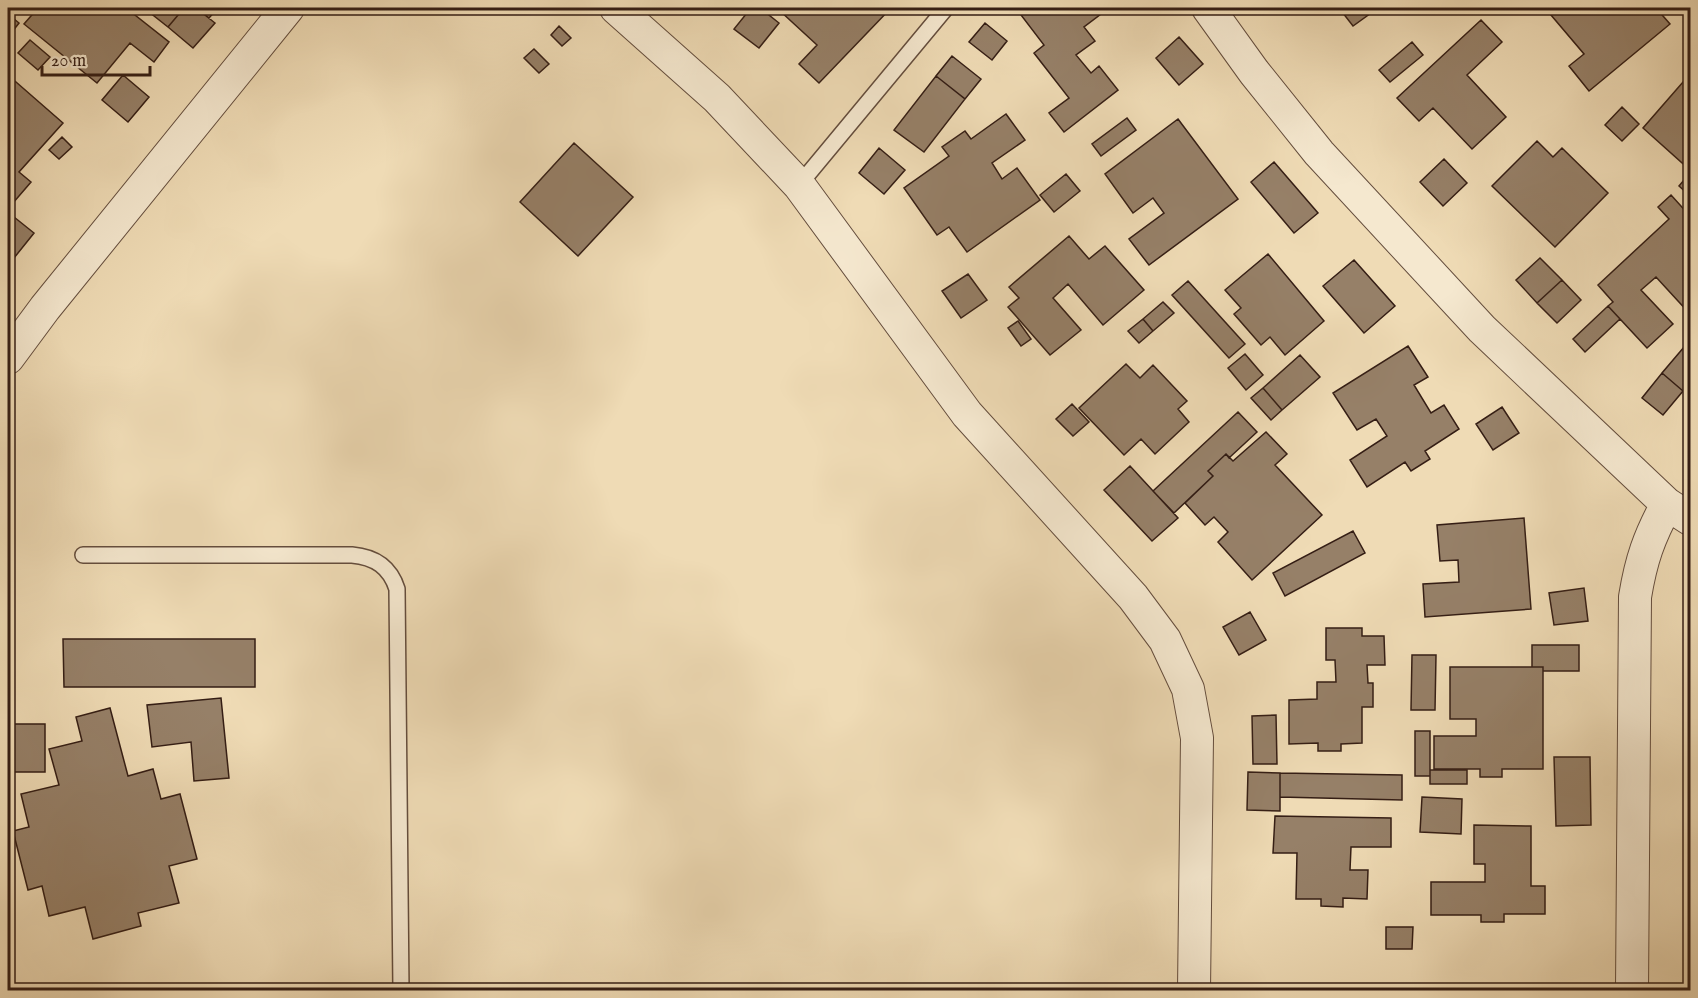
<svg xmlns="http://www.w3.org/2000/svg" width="1698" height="998" font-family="'IM FELL English',serif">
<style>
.building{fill:#968068;stroke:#351e15;stroke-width:1.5}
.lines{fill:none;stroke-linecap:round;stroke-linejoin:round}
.lane-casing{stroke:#644d3d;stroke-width:18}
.street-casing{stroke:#644d3d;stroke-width:34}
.lane{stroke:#f5e8cf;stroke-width:15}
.street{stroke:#f5e8cf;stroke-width:32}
</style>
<rect width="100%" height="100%" fill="#efdbb5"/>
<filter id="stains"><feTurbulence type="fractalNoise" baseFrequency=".00333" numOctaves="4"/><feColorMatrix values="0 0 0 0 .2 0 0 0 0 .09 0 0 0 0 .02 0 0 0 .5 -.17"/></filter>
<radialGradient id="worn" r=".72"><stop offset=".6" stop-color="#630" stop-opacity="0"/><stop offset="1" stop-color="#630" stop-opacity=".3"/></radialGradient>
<path class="building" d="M38,8H126L169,42L154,62L130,43L97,83L24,24Z
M144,8H184L168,27Z
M184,8H196L215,23L193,48L168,27Z
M201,8H218L209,18L199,10Z
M751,8H760L779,23L759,48L734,29Z
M781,8H891L819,83L799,64L817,45L779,10Z
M1031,8H1109L1084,27L1095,41L1076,55L1091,73L1099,66L1118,90L1064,132L1049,113L1069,98L1034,53L1044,45L1021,15Z
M1339,8H1378L1353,26Z
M1545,8H1656L1670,24L1589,91L1569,66L1584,54Z
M8,14L19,23L8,37Z
M1481,20L1502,42L1467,75L1506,117L1472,149L1433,108L1419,121L1397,98Z
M985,23L1007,41L992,60L969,42Z
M559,26L571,38L562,46L551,35Z
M1179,37L1203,64L1179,85L1156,58Z
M30,40L50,57L38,70L18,53Z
M1412,42L1423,55L1390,82L1379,70Z
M534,49L549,64L539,73L524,58Z
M952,56L981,79L965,99L936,76Z
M1690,74V170L1643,128Z
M8,75L63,123L19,172L31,182L13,203L8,199Z
M123,75L149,97L128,122L102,100Z
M936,76L965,99L924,152L894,130Z
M1622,107L1639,124L1622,141L1605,125Z
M1006,114L1025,140L992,163L1002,179L1017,168L1040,200L967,252L949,227L937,235L904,188L949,156L942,147L965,131L971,139Z
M1127,118L1136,130L1101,156L1092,144Z
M1178,119L1238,199L1149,265L1129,239L1164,213L1153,198L1133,213L1105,174Z
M62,137L72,147L59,159L49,150Z
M1537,141L1553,157L1562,148L1608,193L1555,247L1492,186Z
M574,143L633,197L578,256L520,202Z
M879,148L905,170L884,194L859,173Z
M1444,159L1467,183L1443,206L1420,182Z
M1274,162L1318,213L1294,233L1251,182Z
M1690,173V196L1679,186Z
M1066,174L1080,191L1054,212L1040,195Z
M1671,195L1690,216V314L1656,277L1641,290L1673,324L1647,348L1608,306L1613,302L1598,285L1669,219L1658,207Z
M9,213L34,233L14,258L8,254Z
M1069,236L1089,259L1105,246L1144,290L1103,325L1068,284L1053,298L1081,330L1050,355L1008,307L1019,298L1009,287Z
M1268,254L1324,321L1285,355L1270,337L1261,345L1234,314L1241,308L1225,290Z
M1540,258L1562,280L1537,303L1516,280Z
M1354,260L1395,306L1364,333L1323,286Z
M968,274L987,300L961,318L942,291Z
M1562,280L1581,300L1557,323L1537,303Z
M1188,281L1245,344L1229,358L1172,295Z
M1163,302L1174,313L1153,331L1143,319Z
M1608,306L1620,319L1585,352L1573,339Z
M1143,319L1153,331L1139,343L1128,331Z
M1018,321L1031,339L1021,346L1008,328Z
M1690,340V383L1683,391L1662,373Z
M1408,346L1428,377L1414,385L1431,413L1444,405L1459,429L1425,451L1430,459L1411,471L1405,462L1367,487L1350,460L1387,436L1376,419L1357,430L1333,393Z
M1245,354L1263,375L1246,390L1228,368Z
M1300,355L1320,377L1282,410L1263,388Z
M1126,364L1140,378L1153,365L1187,401L1178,409L1189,422L1155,454L1141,439L1124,455L1079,408Z
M1662,373L1683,391L1663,415L1642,398Z
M1263,388L1282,410L1271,420L1251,398Z
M1072,404L1089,422L1073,436L1056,419Z
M1502,407L1519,433L1493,450L1476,424Z
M1238,412L1257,432L1229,458L1226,454L1208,471L1213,476L1174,513L1153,491Z
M1266,432L1287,454L1275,465L1322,515L1252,580L1218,542L1228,532L1214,517L1205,525L1185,503L1213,476L1208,471L1226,454L1233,461Z
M1130,466L1178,518L1152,541L1104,490Z
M1524,518L1531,609L1425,617L1423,584L1459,582L1458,560L1440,561L1437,525Z
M1353,531L1365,553L1285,596L1273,573Z
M1584,588L1588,621L1554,625L1549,593Z
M1250,612L1266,640L1239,655L1223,627Z
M1326,628H1362V636H1384L1385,665H1367L1368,683H1373V707H1362V743L1341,744V751H1318V743L1289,744V700L1317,699V682H1336L1335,660H1326Z
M63,639H255V687H64Z
M1532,645H1579V671H1543V667H1532Z
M1412,655H1436L1435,710H1411Z
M1450,667H1543V769H1502V777H1480V769H1434V736H1476V719H1450Z
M221,698L229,778L194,781L191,742L152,747L147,705Z
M110,708L128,776L153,769L161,799L180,794L197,859L169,866L179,903L138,913L141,926L93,939L85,907L49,916L42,886L28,890L13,831L29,827L21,794L59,785L49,749L82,741L76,717Z
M1276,715L1277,764H1253L1252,716Z
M8,724H45V772H8Z
M1415,731H1430V776H1415Z
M1554,757H1590L1591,825L1556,826Z
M1430,770H1467V784H1430Z
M1248,772L1280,773V811L1247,810Z
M1280,773L1402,775V800L1280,797Z
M1422,797L1462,799L1461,834L1420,832Z
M1275,816L1391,818V847H1351L1350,870H1368L1367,899L1343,898V907L1321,906V899H1296L1297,853H1273Z
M1474,825L1531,826V886H1545V914H1504V922H1481V915H1431V882H1485V864H1474Z
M1386,927H1413L1412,949H1386Z"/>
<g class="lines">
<defs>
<path id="lane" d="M799,185L946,8
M83,555H352C375,557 390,567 397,589L401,990"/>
<path id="street" d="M616,8L717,98L799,185L967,414L1133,597L1165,640L1188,689L1197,738L1194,990
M1208,8L1254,72L1319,153L1482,329L1667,504L1690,519
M8,358L45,308L288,8
M1632,990L1635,597C1641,560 1649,537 1667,504"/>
</defs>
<use href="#lane" class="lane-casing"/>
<use href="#street" class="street-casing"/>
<use href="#lane" class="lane"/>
<use href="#street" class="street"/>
</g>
<rect width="1698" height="998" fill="none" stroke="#efdbb5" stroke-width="30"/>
<rect x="9" y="9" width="1680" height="980" fill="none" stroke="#351e15" stroke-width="3"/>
<rect x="15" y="15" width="1668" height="968" fill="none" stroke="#351e15" stroke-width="1.5"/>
<path d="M42 66v9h108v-9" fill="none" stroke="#351e15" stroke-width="3"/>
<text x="51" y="66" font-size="18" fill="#351e15" stroke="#f5e8cf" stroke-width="4.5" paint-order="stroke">20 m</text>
<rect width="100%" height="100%" filter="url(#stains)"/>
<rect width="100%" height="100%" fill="url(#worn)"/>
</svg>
